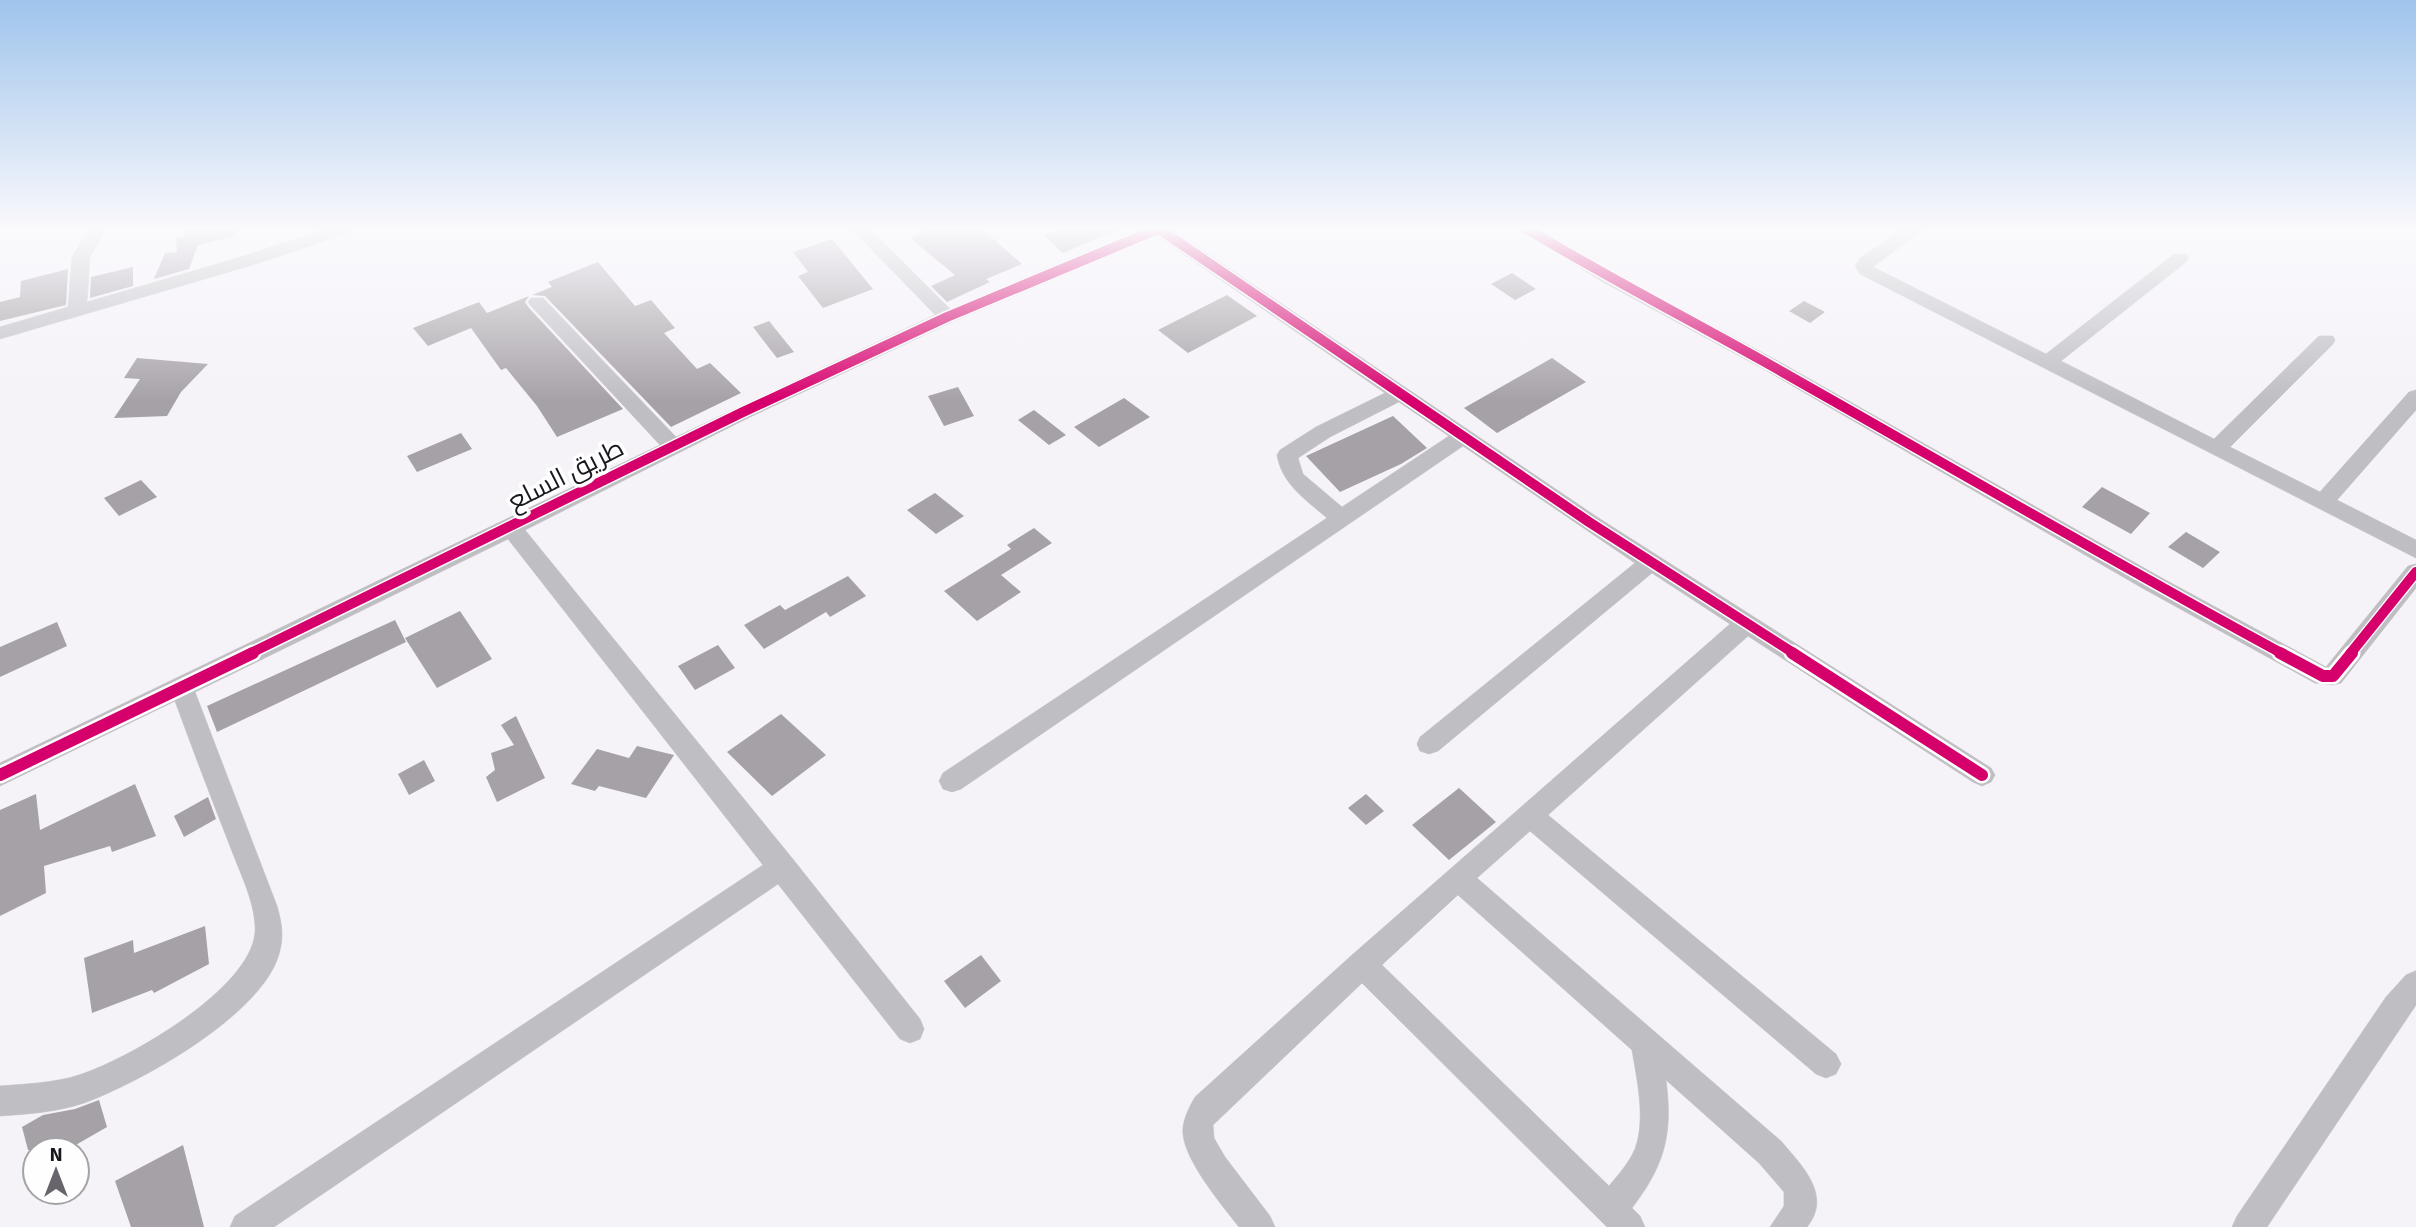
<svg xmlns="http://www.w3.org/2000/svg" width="2416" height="1227" font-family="Signika,Cairo,sans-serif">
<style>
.building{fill:#a6a1a7}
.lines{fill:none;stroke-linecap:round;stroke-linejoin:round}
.minor-casing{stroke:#d2d0d4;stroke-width:1}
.minor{fill:#bfbec3;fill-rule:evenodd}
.cycleway-far1-casing{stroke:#fefefe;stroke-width:13}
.cycleway-casing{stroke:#fefefe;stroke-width:17}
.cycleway-far1{stroke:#d6006c;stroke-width:10}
.cycleway{stroke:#d6006c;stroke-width:12}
.labels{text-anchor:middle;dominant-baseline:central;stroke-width:7;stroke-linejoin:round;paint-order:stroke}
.street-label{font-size:26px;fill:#1a171f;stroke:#fefefe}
</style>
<rect width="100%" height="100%" fill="#f5f2f8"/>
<path class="building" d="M184,229H235L236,236L198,245L189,269L154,279L165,253L177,252L176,238L185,236Z
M928,229H982L1022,264L986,279L990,282L947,302L931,286L955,275L910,238Z
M1061,229H1117V230L1063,253L1044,236Z
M832,239L873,289L823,308L798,276L808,272L793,252Z
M598,262L635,306L651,300L675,328L664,333L697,369L710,363L741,393L671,427L545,296L532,295L552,287L548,282Z
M133,267V286L90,298L91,277Z
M68,269L66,305L0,321V302L20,297L21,281Z
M1512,273L1536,289L1515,300L1491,284Z
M1227,295L1257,316L1188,353L1158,330Z
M529,296L525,302L529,308L623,409L557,437L537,406L506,368L501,370L471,328L428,346L413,328L479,302L487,313Z
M1804,301L1825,312L1810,323L1789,311Z
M769,321L794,352L777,358L753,327Z
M137,358L208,364L181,392L167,416L114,418L140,379L124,378Z
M1552,358L1586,382L1497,433L1464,408Z
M958,387L974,416L944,426L928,396Z
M1124,398L1150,417L1099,447L1074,427Z
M1034,410L1066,435L1049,445L1018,420Z
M1393,416L1427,448L1401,464L1340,492L1306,456Z
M461,433L472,449L417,472L407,456Z
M141,480L157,497L119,516L104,498Z
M2102,487L2150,513L2131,534L2082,507Z
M935,493L964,516L936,534L907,510Z
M1034,528L1052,543L1001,575L1021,592L977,621L944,591L1011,549L1007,545Z
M2186,532L2220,552L2203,568L2168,547Z
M848,576L866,596L830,617L826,612L764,649L744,625L780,605L785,610Z
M460,611L492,659L437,688L405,638Z
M395,620L406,642L217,732L207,706Z
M57,622L67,646L0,677V647Z
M718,645L735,668L695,690L678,666Z
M781,714L826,755L772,796L727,752Z
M516,716L545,778L497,802L486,777L495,770L491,753L514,745L501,725Z
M637,746L674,755L646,798L599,786L595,791L571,784L597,749L629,758Z
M424,760L435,781L409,795L398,774Z
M135,784L156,836L112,852L110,846L44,866L46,893L0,916V810L36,794L40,830Z
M1459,788L1496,822L1449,860L1412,825Z
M1366,794L1384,811L1366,825L1348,808Z
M208,797L216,819L184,837L174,816Z
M205,926L209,964L154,993L152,990L92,1013L84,958L133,940L134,953Z
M981,955L1001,981L965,1008L944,981Z
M99,1100L107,1127L67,1150H28L22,1127L43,1115L75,1109Z
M183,1145L204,1227H131L115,1181Z"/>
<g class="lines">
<defs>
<path id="minor" d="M89,229H106L90,257L87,302L244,256L325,229H351L349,233L256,264L0,339V327L68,307L72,257Z
M852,229H870L950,309L1142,229H1171L1597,517L1991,768L1995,775L1991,782L1982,786L1973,782L1748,636L1548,815L1836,1054L1841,1064L1836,1074L1826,1078L1816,1074L1530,831L1477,878L1781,1141C1801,1165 1833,1195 1807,1227H1770L1784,1206V1192L1759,1163L1666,1080C1673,1134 1665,1165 1632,1208L1640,1216L1645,1227H1607L1362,983L1213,1125L1214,1138L1225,1157L1270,1216L1275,1227H1239C1222,1205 1180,1156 1183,1128C1184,1117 1190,1106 1195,1097L1352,955L1730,624L1652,573L1438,751L1429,754L1420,751L1417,744L1420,737L1635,563L1463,446L961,789L952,792L943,789L939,781L943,773L1327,518C1305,499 1282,484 1277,455L1280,450L1316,427L1385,393L1157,236L954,321L750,417L525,530L792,858L920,1019L924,1029L920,1039L910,1043L900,1039L778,884L274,1227H230L235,1216L763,865L508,539L195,692L277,906C282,923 284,937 279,954C262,1015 141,1082 84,1103C58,1112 28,1114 0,1116V1086C26,1084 54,1083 79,1075C129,1059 250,989 255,933C257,905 239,871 230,846C211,798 193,750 175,701L0,786V763L660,445L531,306L528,302L531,298H543L676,437L935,315ZM1399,402L1449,436L1342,507L1303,474L1298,458L1330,437ZM1458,895L1632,1050C1637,1080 1646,1119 1635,1149C1629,1163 1618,1175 1609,1186L1382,965Z
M1519,229H1540L1613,273L1776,360L2160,577L2326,667L2408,566L2416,564V588L2341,683L2333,685L2315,683L2144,589L1762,368L1601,281Z
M1904,229H1924L1873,267L2046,354L2174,254H2186L2189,258L2186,262L2061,361L2214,439L2319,336H2333L2335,340L2333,344L2230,447L2320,492L2409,392L2416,390V410L2337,500L2416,540V558L1860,274L1855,266L1860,258Z
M2416,971V1005L2267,1227H2232L2237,1216L2386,997L2406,975Z"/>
</defs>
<use href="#minor" class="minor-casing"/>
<use href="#minor" class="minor"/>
<defs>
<path id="cycleway-far1" d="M1159,229L1589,522L1795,654
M1527,229C1607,277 1690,320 1772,366C1942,462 2111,561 2283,654
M249,654L743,412L947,317L1158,229
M2350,654L2416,572"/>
<path id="cycleway" d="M1792,653L1982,775
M2280,653L2323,676H2333L2352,653
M0,775L253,653"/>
</defs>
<use href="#cycleway-far1" class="cycleway-far1-casing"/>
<use href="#cycleway" class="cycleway-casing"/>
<use href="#cycleway-far1" class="cycleway-far1"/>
<use href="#cycleway" class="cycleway"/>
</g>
<linearGradient id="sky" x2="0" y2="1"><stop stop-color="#9fc4ec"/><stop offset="0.57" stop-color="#faf9fc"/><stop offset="1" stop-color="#faf9fc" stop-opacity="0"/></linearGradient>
<rect width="2416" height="401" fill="url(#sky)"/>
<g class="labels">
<g class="street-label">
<text transform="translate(566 475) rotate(-27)">طريق السلع</text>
</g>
</g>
<g transform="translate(56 1171)"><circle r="33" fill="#fefefe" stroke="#a3a2a5" stroke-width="2"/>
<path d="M0-5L12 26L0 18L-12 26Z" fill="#67646b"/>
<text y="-10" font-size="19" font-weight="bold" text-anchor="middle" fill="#1a171f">N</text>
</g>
</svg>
